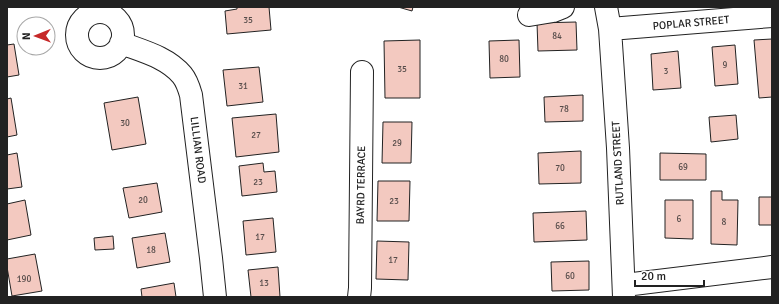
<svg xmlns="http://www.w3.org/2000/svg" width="779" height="304" font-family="Signika,sans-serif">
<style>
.building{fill:#f3c9c0;stroke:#222}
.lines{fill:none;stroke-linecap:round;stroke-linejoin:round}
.minor-casing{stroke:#222;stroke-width:24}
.minor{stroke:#fff;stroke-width:22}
.labels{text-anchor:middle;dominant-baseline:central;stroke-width:3;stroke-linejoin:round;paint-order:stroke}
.number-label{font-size:9px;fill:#564c4a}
.street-label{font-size:11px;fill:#222;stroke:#fff}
</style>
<rect width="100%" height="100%" fill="#fff"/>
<path class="building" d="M237,7H269L271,30L227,34L225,11L237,9Z
M398,7H413L412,11Z
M576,22L577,50L538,51L537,23Z
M772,39V97L759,98L754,40Z
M420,40V98H385L384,41Z
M519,40L520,77L490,78L489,41Z
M14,44L19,75L7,77V45Z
M735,45L738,84L715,86L712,47Z
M678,51L681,88L653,90L651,54Z
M259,67L263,102L227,106L223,70Z
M583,95V121L545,122L544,97Z
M138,97L146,144L112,150L104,103Z
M11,98L17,135L7,137V99Z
M276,114L279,152L236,157L232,118Z
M736,115L738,139L711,142L709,117Z
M383,122H412L411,163H382Z
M581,151V183L539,184L538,153Z
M17,153L22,187L7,189V155Z
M660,153L706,154V180H660Z
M263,163L264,172L275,171L277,192L242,196L239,166Z
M378,181H410L409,221H377Z
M157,183L162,212L129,218L123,188Z
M711,191H722V200H738L737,245L711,244Z
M759,197H772V225H759Z
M25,200L31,235L7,240V204Z
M665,200H693V239L665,238Z
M586,211L587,240L534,242L533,213Z
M273,218L276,252L246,255L243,221Z
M165,233L170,262L137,268L132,238Z
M113,236L114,249L95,250L94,238Z
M377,241L409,242L408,280L376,279Z
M35,254L42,291L12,296L7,267V259Z
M589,261V290L552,291L551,262Z
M278,267L280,297H251L248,270Z
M174,283L176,297H142L141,289Z"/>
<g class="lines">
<defs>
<path id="minor" d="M606,7L610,29L618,148L624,297
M77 35a23 23 0 1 1 46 0a23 23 0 1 1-46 0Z
M529,15L553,11L563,7
M610,29L697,22L772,16
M121,43C142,51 167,57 182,75C187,81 189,88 191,95L211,258L215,297
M625,285L772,267
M359,297L360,288L362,72"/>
</defs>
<use href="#minor" class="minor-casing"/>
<use href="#minor" class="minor"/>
</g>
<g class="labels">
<g class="number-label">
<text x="248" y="20">35</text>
<text x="557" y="36">84</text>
<text x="504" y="59">80</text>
<text x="725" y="65">9</text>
<text x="402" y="69">35</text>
<text x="666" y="71">3</text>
<text x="243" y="86">31</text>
<text x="564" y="109">78</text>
<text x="125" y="123">30</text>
<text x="256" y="135">27</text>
<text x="397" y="143">29</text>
<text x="683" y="167">69</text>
<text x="560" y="168">70</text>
<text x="258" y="182">23</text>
<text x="143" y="200">20</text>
<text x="394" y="201">23</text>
<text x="679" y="219">6</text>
<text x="724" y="222">8</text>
<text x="560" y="226">66</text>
<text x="260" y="237">17</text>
<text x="151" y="250">18</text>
<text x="393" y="260">17</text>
<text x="570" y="276">60</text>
<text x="24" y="279">190</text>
<text x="264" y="283">13</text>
</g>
<g class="street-label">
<text transform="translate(691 23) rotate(-5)">POPLAR STREET</text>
<text transform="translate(198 150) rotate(83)">LILLIAN ROAD</text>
<text transform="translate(618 163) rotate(-93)">RUTLAND STREET</text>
<text transform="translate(361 185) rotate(-89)">BAYRD TERRACE</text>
</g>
</g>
<rect width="779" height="304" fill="none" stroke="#222222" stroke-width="16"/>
<g transform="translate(36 36) rotate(269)"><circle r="19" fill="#ffffff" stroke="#a7a7a7"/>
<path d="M0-3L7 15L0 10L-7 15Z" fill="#c62828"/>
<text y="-6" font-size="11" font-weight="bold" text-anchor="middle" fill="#222222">N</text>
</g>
<path d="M635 280v6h69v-6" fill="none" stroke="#222222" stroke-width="2"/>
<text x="641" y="280" font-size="12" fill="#222222" stroke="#ffffff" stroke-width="3" paint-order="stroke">20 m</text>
</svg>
